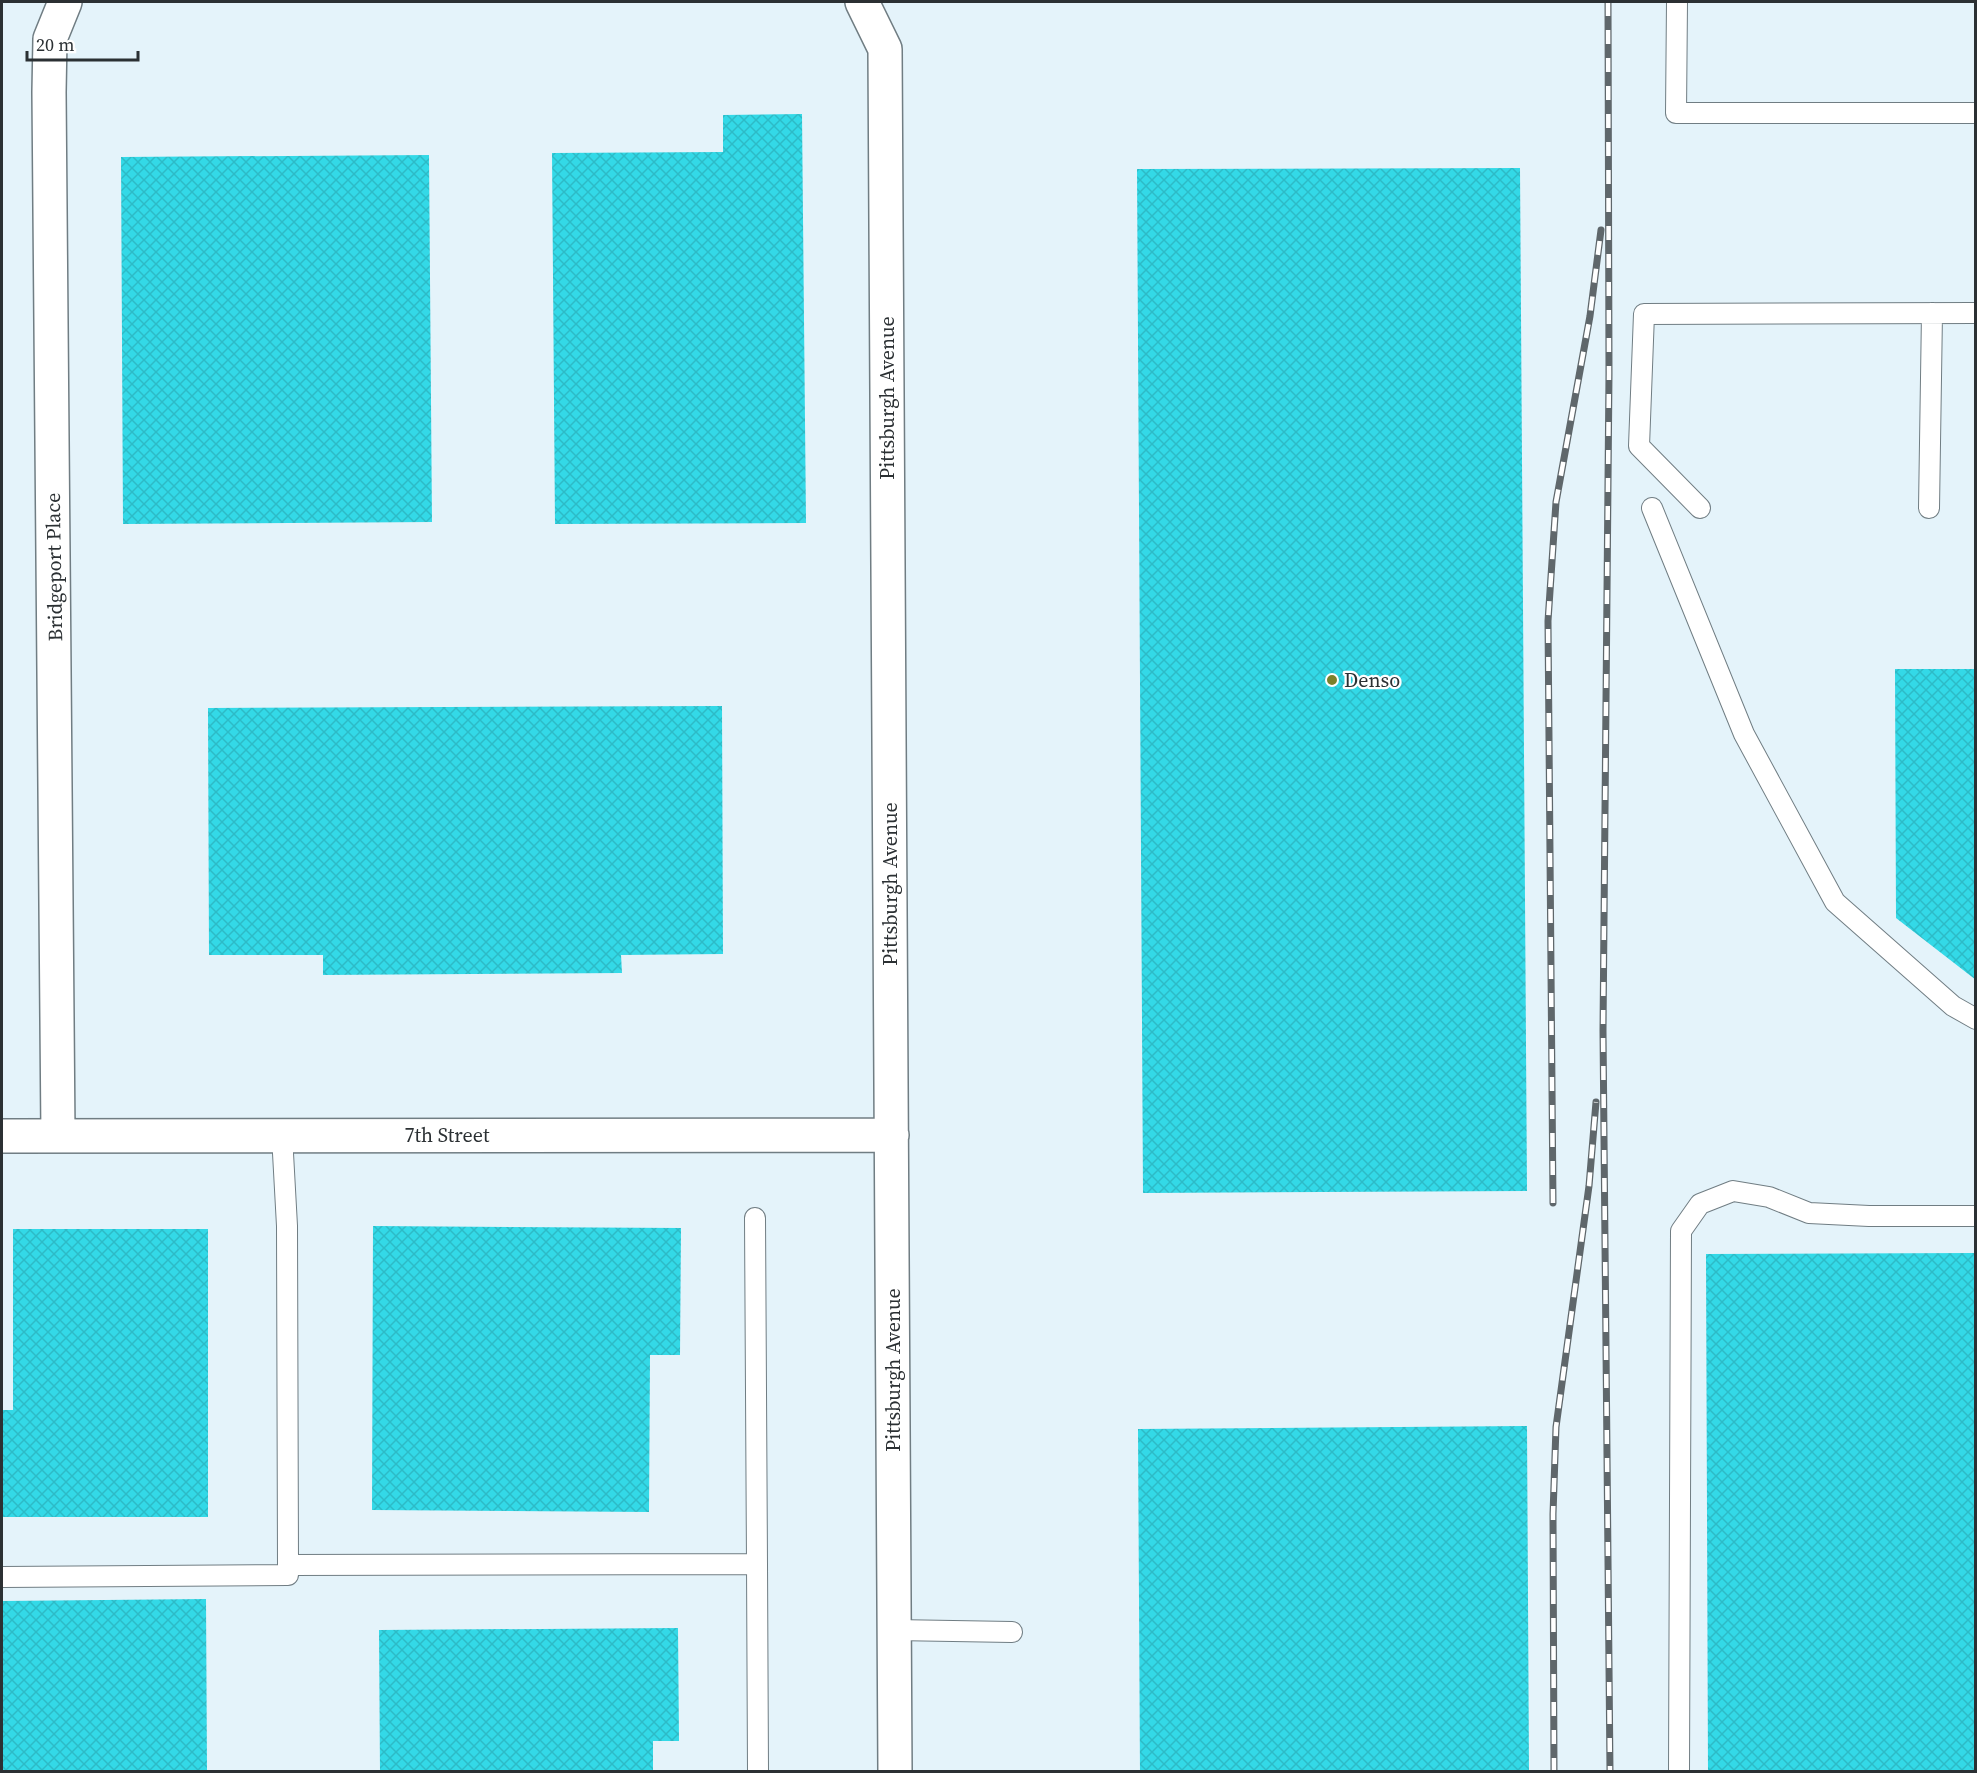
<svg xmlns="http://www.w3.org/2000/svg" width="1977" height="1773" font-family="'Source Serif 4',serif">
<style>
.building{fill:url(#building-cross-hatch)}
.lines{fill:none;stroke-linecap:round;stroke-linejoin:round}
.service-casing{stroke:#707d83;stroke-width:22}
.minor-casing{stroke:#707d83;stroke-width:36}
.service{stroke:#fff;stroke-width:20}
.minor{stroke:#fff;stroke-width:33}
.rail-casing{stroke:#5f676b;stroke-width:7}
.rail{stroke:#fff;stroke-width:4.5;stroke-dasharray:14;stroke-linecap:butt}
.poi-dot{fill:#7b812c;stroke:#fff;stroke-width:2}
.labels{text-anchor:middle;dominant-baseline:central;stroke-width:4.5;stroke-linejoin:round;paint-order:stroke}
.street-label{font-size:20px;fill:#2b3033;stroke:#fff}
.poi-label{font-size:20px;fill:#2b3033;stroke:#fff;text-anchor:start}
</style>
<defs>
<pattern id="building-cross-hatch" width="8" height="8" patternUnits="userSpaceOnUse" patternTransform="scale(1.5)"><rect width="8" height="8" fill="#33d9e7"/><path d="M0 0l8 8M0 8l8-8" fill="none" stroke="#2dbbc7"/></pattern>
</defs>
<rect width="100%" height="100%" fill="#e4f3fa"/>
<path class="building" d="M802,114L806,523L555,524L552,153L723,152V115Z
M429,155L432,522L123,524L121,157Z
M1520,168L1527,1191L1143,1193L1137,169Z
M1895,669H1976V980L1896,918Z
M722,706L723,954L621,955L622,973L323,975V955H209L208,708Z
M373,1226L681,1228L680,1355H650L649,1512L372,1510Z
M13,1229H208V1517H2V1410H13Z
M1976,1253V1772H1708L1706,1254Z
M1527,1426L1529,1772H1140L1138,1429Z
M206,1599L207,1772H2V1601Z
M678,1628L679,1741H653V1772H380L379,1630Z"/>
<g class="lines">
<defs>
<path id="service" d="M1677,2L1676,113H1976
M1652,508L1744,734L1835,902L1953,1006L1976,1019
M1700,508L1639,446L1644,314L1976,313
M1929,508L1932,313
M282,1135L287,1226L288,1565L757,1564L758,1772
M755,1218L757,1564
M2,1577L288,1575
M894,1630L1012,1632
M1679,1772L1681,1231L1700,1204L1733,1191L1769,1197L1809,1213L1869,1216H1976"/>
<path id="minor" d="M862,2L885,49L895,1772
M58,1135L49,92L50,39L65,2
M2,1136L892,1135"/>
</defs>
<use href="#service" class="service-casing"/>
<use href="#minor" class="minor-casing"/>
<use href="#service" class="service"/>
<use href="#minor" class="minor"/>
<defs>
<path id="rail" d="M1608,2L1609,373L1603,1031L1610,1772
M1553,1203L1548,621L1556,502L1590,316L1601,230
M1554,1772L1553,1514L1556,1427L1589,1186L1596,1102"/>
</defs>
<use href="#rail" class="rail-casing"/>
<use href="#rail" class="rail"/>
</g>
<circle class="poi-dot" cx="1332" cy="680" r="6"/>
<g class="labels">
<g class="street-label">
<text transform="translate(887 398) rotate(-90)">Pittsburgh Avenue</text>
<text transform="translate(54 567) rotate(-91)">Bridgeport Place</text>
<text transform="translate(890 884) rotate(-90)">Pittsburgh Avenue</text>
<text x="447" y="1135">7th Street</text>
<text transform="translate(893 1370) rotate(-90)">Pittsburgh Avenue</text>
</g>
<g class="poi-label">
<text x="1344" y="680">Denso</text>
</g>
</g>
<rect width="1977" height="1773" fill="none" stroke="#2b3033" stroke-width="6"/>
<path d="M27 51v9h111v-9" fill="none" stroke="#2b3033" stroke-width="3"/>
<text x="36" y="51" font-size="18" fill="#2b3033" stroke="#ffffff" stroke-width="4.5" paint-order="stroke">20 m</text>
</svg>
